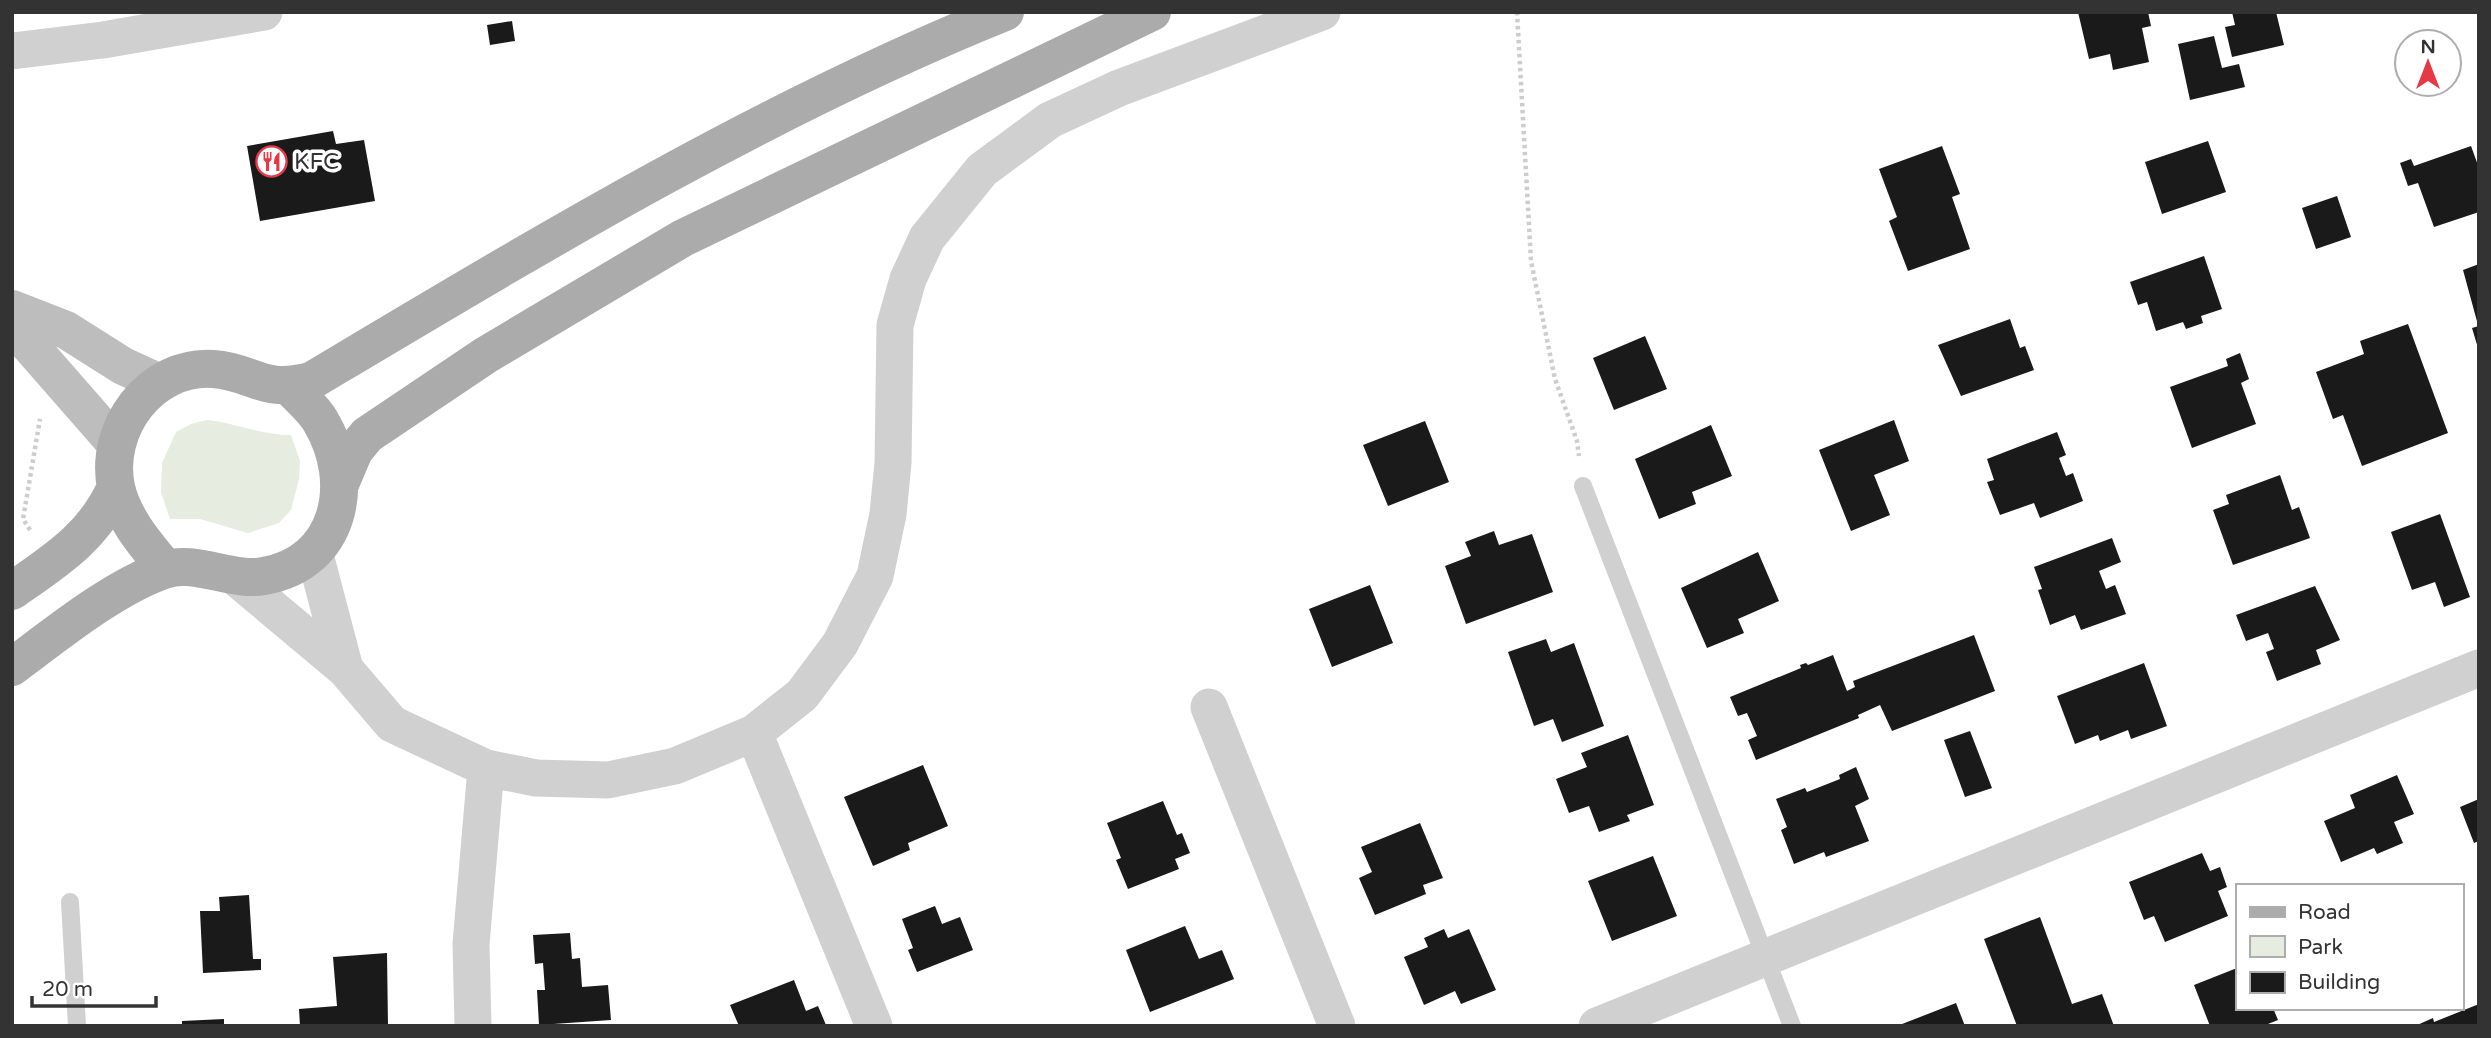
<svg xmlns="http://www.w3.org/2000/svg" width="2491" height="1038" font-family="'Varela Round',sans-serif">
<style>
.green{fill:#e6ecdf}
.building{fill:#1a1a1a}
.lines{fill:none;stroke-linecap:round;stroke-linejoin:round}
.path{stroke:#cdcdcd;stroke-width:4.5;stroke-dasharray:3.5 3.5;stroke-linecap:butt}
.lane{stroke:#d0d0d0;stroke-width:18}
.street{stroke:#d0d0d0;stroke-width:37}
.secondary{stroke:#bdbdbd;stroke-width:38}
.primary{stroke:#ababab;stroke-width:38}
.labels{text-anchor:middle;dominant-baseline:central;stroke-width:7;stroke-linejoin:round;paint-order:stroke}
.poi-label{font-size:23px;fill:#333;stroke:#fff;text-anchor:start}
</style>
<rect width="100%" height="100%" fill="#fff"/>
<path class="green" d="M207,420C236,423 261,435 291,435L300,461L299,479L291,510L279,523L248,533L200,519H170L161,492L162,463L176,432L191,424Z"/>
<path class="building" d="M2078,12H2148L2151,26L2142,28L2149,62L2113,70L2110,54L2089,59Z
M2232,12H2276L2284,45L2232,57L2225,27L2235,25Z
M512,21L515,41L490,45L487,25Z
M2214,36L2222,68L2239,64L2245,87L2190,100L2178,44Z
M333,131L336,144L364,140L375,201L260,221L247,146Z
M2208,141L2226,192L2162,214L2145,162Z
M1942,146L1960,194L1952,197L1970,249L1908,271L1889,221L1897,217L1879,169Z
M2471,146L2479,168V212L2434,227L2418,183L2408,186L2400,163L2411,159L2414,166Z
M2337,196L2351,237L2316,249L2302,208Z
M2204,256L2222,309L2201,316L2203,323L2186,329L2183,322L2156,331L2147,302L2138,305L2130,282Z
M2479,264V325H2478L2463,270Z
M2010,319L2020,348L2025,346L2034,370L1961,396L1938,345Z
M2408,324L2448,433L2362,466L2343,415L2333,419L2316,372L2364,354L2360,341Z
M2479,326V348H2478L2472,328Z
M1645,336L1667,389L1614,410L1593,358Z
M2240,353L2249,379L2241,383L2256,424L2192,448L2170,387L2228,366L2226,359Z
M1894,420L1909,461L1874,475L1890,515L1851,531L1819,450Z
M1425,421L1449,482L1388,506L1363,445Z
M1711,425L1732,476L1692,492L1696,504L1659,519L1635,459Z
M2057,432L2066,455L2059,458L2066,476L2073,473L2083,501L2040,518L2034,503L2000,515L1987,482L1994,480L1987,459Z
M2280,475L2292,510L2299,507L2310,538L2233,565L2213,510L2229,504L2226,495Z
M2440,514L2470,597L2444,607L2435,582L2412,590L2391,532Z
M1494,531L1499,545L1532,534L1553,592L1466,624L1445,566L1471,556L1465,542Z
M2112,538L2121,562L2099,571L2106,589L2115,585L2126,614L2081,630L2075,615L2050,625L2038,590L2042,589L2034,567Z
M1758,552L1779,601L1738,619L1744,633L1707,648L1681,588Z
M1370,585L1393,643L1332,667L1309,609Z
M2315,586L2340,640L2316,650L2321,664L2277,681L2266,652L2274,649L2268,633L2246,641L2236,615Z
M1974,635L1995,691L1892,731L1880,705L1858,715L1859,718L1756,760L1748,740L1757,736L1747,713L1738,716L1730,697L1801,668L1800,665L1806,663L1808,665L1833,655L1847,691L1855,687L1853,681Z
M1546,639L1551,652L1574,643L1604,726L1562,742L1553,719L1534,726L1508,652Z
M2144,663L2167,726L2131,739L2128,730L2100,741L2098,735L2075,744L2057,696Z
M1970,731L1992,788L1965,797L1944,740Z
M1628,735L1654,805L1627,815L1630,821L1599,832L1589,806L1569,813L1556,779L1587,767L1581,753Z
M923,765L948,826L908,843L910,850L873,866L844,797Z
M1856,767L1869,799L1855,806L1869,841L1826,857L1824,852L1794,864L1781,830L1787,827L1776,799L1805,788L1807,792L1840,779L1839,775Z
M2397,775L2414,814L2394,822L2403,843L2377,854L2374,848L2341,862L2324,821L2355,808L2350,795Z
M2479,799V841L2474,843L2460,807Z
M1163,801L1177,835L1182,833L1190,853L1175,859L1179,869L1128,889L1116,860L1121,858L1107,823Z
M1420,823L1443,878L1423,885L1426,894L1375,915L1359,878L1372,872L1361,847Z
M2202,853L2210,871L2220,867L2227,887L2218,891L2228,916L2165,942L2154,916L2144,920L2129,882Z
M1653,856L1677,916L1612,941L1588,881Z
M249,895L253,959H261V970L203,973L200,911H220L219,897Z
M935,906L942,924L960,917L973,950L917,972L908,950L913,948L902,919Z
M2040,917L2072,1004L2102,994L2114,1026H2017L1984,939Z
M1185,926L1199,959L1222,950L1234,979L1150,1012L1126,950Z
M1444,929L1448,938L1469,929L1496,990L1461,1004L1455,991L1424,1005L1404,957L1428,947L1424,938Z
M570,933L572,959L580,958L582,987L608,985L611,1020L539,1025L537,990H545L543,963L535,964L533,935Z
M387,953L388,1026H300L299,1009L337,1006L333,957Z
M2237,968V1008H2273L2278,1020L2263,1026H2210L2194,985Z
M794,980L806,1011L818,1006L826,1025L739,1026L730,1005Z
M1956,1003L1965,1026H1897Z
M2479,1004V1026H2415L2433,1018L2434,1022Z
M224,1019V1026H182V1021Z"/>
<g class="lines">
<path class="path" d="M1517,12L1531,261L1555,379L1577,441L1579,456
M30,530L23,519L40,419"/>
<path class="lane" d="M1583,486L1792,1026
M70,902L77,1026"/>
<path class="street" d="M12,51L103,40L264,12
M314,551L345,669
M234,576L345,669L392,724L486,768L536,778L608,780L675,766L754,733L802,695L840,644L875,576L888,514L893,463L895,325L908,279L927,238L982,170L1050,120L1119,88L1322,12
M1209,707L1337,1026
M754,733L874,1026
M473,1026L471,944L486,768
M1597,1026L2479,668"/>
<path class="secondary" d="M12,309L66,330L123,366L160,383
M12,325L116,444"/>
<path class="primary" d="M340,484L354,451L367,435L486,355L683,238L1152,12
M166,569C146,545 123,519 116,487C104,429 150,365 213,369C255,372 261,394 311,381C536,247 762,110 1005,12
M12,591C55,561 94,537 116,487
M12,667C55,635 114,587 164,570C195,559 232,582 264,576C340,563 357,483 321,422C314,409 300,398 290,387"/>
</g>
<defs>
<symbol id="restaurant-ring" viewBox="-11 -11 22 22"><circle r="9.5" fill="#fff" stroke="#e63946" stroke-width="1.5"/><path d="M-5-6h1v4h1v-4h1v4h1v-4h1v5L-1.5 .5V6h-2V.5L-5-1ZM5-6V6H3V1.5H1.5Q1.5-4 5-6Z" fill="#e63946"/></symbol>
</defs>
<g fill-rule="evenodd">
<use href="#restaurant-ring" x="254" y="144" width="35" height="35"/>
</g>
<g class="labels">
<g class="poi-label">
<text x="294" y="162">KFC</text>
</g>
</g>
<rect width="2491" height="1038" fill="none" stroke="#333333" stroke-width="28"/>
<rect x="2236" y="884" width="228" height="126" fill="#ffffff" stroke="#adadad" stroke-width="2"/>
<rect x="2250" y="907" width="35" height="10" fill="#ababab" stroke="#adadad" stroke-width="2"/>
<text x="2298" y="919" font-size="21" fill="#333333">Road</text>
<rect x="2250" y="936" width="35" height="21" fill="#e6ecdf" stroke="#adadad" stroke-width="2"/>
<text x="2298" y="954" font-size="21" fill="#333333">Park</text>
<rect x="2250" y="972" width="35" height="21" fill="#1a1a1a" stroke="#adadad" stroke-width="2"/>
<text x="2298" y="989" font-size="21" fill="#333333">Building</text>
<g transform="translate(2428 63)"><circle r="33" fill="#ffffff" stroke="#adadad" stroke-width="2"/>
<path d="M0-5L12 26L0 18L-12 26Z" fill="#e63946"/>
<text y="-10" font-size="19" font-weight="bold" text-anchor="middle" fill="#333333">N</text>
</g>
<path d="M32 996v10h124v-10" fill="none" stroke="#333333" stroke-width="3.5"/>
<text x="42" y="996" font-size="21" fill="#333333" stroke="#ffffff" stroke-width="5" paint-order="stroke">20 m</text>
</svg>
